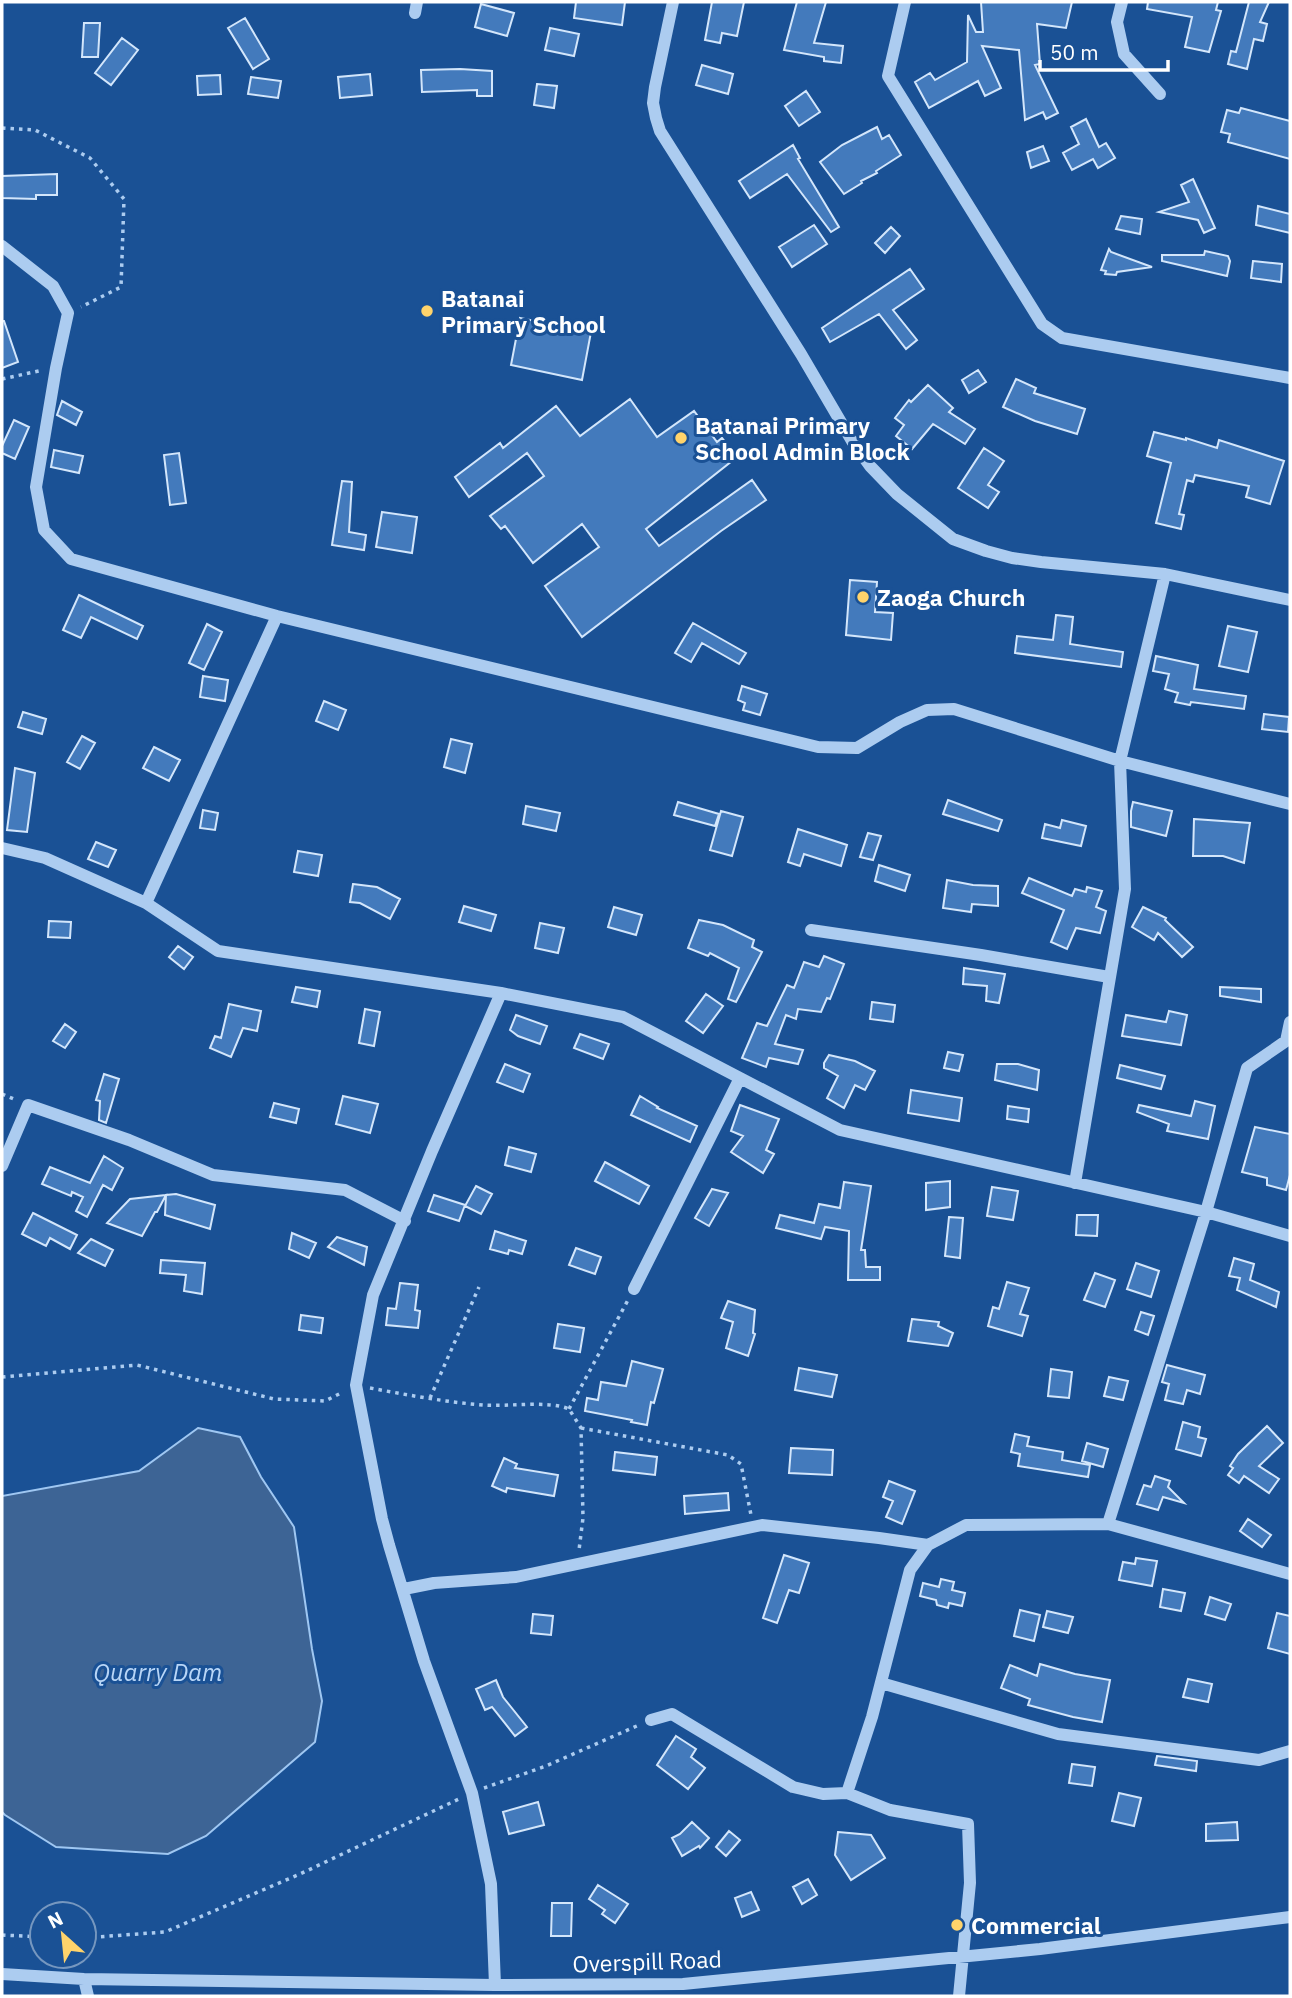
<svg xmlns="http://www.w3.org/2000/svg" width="1292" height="1998" font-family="'IBM Plex Sans',sans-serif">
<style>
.water{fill:#3d6495;stroke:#9fc7f2;stroke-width:2}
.building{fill:#437abc;stroke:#d3e6fb;stroke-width:2}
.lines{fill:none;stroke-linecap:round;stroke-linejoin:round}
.path{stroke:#acccf0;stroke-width:3.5;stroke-dasharray:3.5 5;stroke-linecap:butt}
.minor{stroke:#acccf0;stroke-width:12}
.poi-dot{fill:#ffd36b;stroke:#1a5195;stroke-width:2.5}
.labels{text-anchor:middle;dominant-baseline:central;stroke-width:6;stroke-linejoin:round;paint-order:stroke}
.poi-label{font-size:23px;font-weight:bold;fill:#fff;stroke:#1a5195;text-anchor:start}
.street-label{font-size:23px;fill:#fff;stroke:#1a5195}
.water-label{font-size:24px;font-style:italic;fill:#b9d6f7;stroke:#1a5195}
</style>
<rect width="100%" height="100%" fill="#1a5195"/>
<path class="water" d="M198,1428L240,1437L261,1477L294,1527L312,1649L322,1701L315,1742L206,1836L168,1854L56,1847L5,1815L2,1812V1496L139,1471Z"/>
<path class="building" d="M576,2H625L622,25L574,18Z
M712,2H744L737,36L722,33L720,43L705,40Z
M797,2H826L814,43L843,46L841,63L824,61V57L784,50Z
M981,2H1072L1066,28L1037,24L1040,64L1035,65L1058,113L1046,119L1043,112L1025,120L1019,50L982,46L1001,88L985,96L978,81L929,108L915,82L930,73L935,80L967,62L968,15L976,32H983Z
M1148,2H1218L1216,10L1221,11L1209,52L1185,47L1192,17L1147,9Z
M1249,2H1269L1260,22L1267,24L1263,41L1254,39L1247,69L1228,64L1231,51L1236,52Z
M481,4L514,13L507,36L475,27Z
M245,18L269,59L253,69L228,28Z
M84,23H100L98,57H82Z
M550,28L579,34L574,56L545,50Z
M122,38L138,50L111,85L95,73Z
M702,65L733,74L728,94L696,85Z
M460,69L492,71V96H477V90L422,92L421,70Z
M370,74L372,95L340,98L338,77Z
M220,75L221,94L198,95L197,76Z
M251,77L281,81L278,98L248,94Z
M537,84L557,86L554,108L534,105Z
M806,91L820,112L799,126L785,106Z
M1241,108L1290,121V159L1228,142L1230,134L1221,132L1227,110L1239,113Z
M1086,119L1099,147L1106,143L1115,158L1098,168L1093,159L1072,170L1063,153L1079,144L1071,127Z
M877,127L882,139L889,135L901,155L876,171L877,173L861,181L862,183L844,194L820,162L842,145Z
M793,145L800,158L798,159L839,227L831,232L787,174L750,198L739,181Z
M1043,146L1049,161L1031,168L1027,152Z
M57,174V195H36V199L2,198V176Z
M1193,179L1215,228L1204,233L1198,220L1159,212L1189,202L1181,185Z
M1258,206L1290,214V233L1256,225Z
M1121,216L1142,219L1140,234L1116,229Z
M814,225L827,244L792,267L779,247Z
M891,227L900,236L885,253L875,243Z
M1109,249L1111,252L1152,267L1117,272L1116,275L1105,274L1106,271L1101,270Z
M1205,251L1228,256L1230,261L1227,276L1162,261V255H1204Z
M1253,261L1282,264L1281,282L1251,278Z
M910,269L924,289L893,310L917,340L906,349L879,314L830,342L822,328Z
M520,318L591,332L582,380L511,365Z
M2,321H4L18,362L2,368Z
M978,370L986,382L969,393L962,380Z
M1016,379L1036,388L1034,393L1085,409L1077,434L1035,421L1003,407Z
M928,385L953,408L949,412L975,429L965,444L933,424L912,449L896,436L904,425L895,418L909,400L911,402Z
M630,399L657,437L694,411L717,442L722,438L737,457L646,529L659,546L752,480L766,500L721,531L582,637L545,586L599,547L582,524L533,563L505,526L501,529L490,516L544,476L527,453L469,497L455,477L500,443L503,448L556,406L580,436Z
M62,401L82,412L76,425L57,415Z
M14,420L29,427L15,459L2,453V446Z
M1154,432L1186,440V438L1217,448L1219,440L1284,461L1270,504L1246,497L1249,486L1195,475L1193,482L1187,480L1179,514L1184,515L1181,529L1156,523L1171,463L1147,456Z
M984,448L1004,461L988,485L999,492L988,508L958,488Z
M54,450L83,456L79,473L51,467Z
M179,453L186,503L170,505L164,455Z
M342,481L352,482L349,532L366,535L364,550L332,545Z
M382,512L417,517L412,553L376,547Z
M850,580L877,582L875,612L893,613L891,640L846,635Z
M79,595L143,626L137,639L91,617L81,638L63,630Z
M1056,615L1073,617L1070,644L1123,652L1121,667L1015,653L1017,636L1053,640Z
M693,623L746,653L739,664L702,643L691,662L675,653Z
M207,624L222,632L204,670L189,663Z
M1228,626L1257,632L1248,672L1219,666Z
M1156,656L1198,665L1194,689L1246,696L1244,709L1191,702L1190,705L1175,702L1178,693L1165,689L1169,674L1153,671Z
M203,676L228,680L225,701L200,697Z
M742,686L767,694L760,715L743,710L745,703L738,700Z
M324,701L346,710L338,730L316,721Z
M23,712L46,719L42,734L18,727Z
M1264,714L1289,717L1288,732L1262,729Z
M82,736L95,743L80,769L67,762Z
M451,739L472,744L465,773L444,767Z
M154,747L180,760L169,781L143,768Z
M15,768L35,773L27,832L7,830Z
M948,800L1002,820L998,831L943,814Z
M678,802L719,814L715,826L674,815Z
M1133,802L1172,811L1166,836L1131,827V811Z
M526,806L560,813L556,831L523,824Z
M203,810L218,813L215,830L200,828Z
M721,811L743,817L732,856L710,850Z
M1194,819L1250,823L1244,863L1223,856H1193Z
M1062,820L1086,826L1081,846L1042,838L1045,824L1060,828Z
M798,829L847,845L841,866L804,854L800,866L788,862Z
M868,833L881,836L873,860L860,857Z
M96,842L116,850L108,867L88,859Z
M298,851L322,855L318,876L294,872Z
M879,865L910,875L905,891L875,881Z
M1029,878L1072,896L1075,889L1086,892L1087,887L1102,891L1096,907L1106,911L1100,933L1076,928L1067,949L1051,942L1064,910L1022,893Z
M947,880L973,885L998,886V906L972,904L971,912L943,908Z
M353,884L377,887L400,899L390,919L360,903L350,902Z
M464,906L496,915L491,931L459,922Z
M614,907L642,915L636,935L608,927Z
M1143,907L1166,918L1165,920L1193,947L1182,957L1158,933L1154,940L1132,927Z
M699,920L723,925L754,940L752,947L762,952L736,1002L728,999L739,968L710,953L708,956L688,948Z
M49,921L71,922L70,938L48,937Z
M540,923L564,928L558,953L535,948Z
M178,946L193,957L184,969L169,957Z
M824,956L844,964L830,999L827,998L821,1012L798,1009L796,1019L786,1015L775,1044L803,1050L798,1064L769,1058L766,1067L742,1058L757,1023L767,1026L787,985L794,988L804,962L819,967Z
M964,968L1005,974L999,1003L986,1001L987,986L963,984Z
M296,987L320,991L317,1007L292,1002Z
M1220,987L1261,989V1002L1220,996Z
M706,994L723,1006L703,1033L686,1021Z
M872,1002L895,1005L893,1022L870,1019Z
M229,1004L261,1011L257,1031L243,1028L231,1057L210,1048L215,1036L221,1038Z
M365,1009L380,1012L374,1046L359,1043Z
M1169,1011L1187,1015L1181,1045L1122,1036L1126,1015L1166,1022Z
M516,1015L547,1026L540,1044L518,1036L510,1030Z
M65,1024L76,1032L65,1048L53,1041Z
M580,1034L609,1044L603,1059L574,1048Z
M948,1052L963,1055L959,1071L944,1068Z
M829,1055L855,1061L875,1071L865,1090L855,1085L844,1108L827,1098L838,1076L824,1068V1063Z
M505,1064L530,1074L523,1092L497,1082Z
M997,1064H1018L1039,1070L1037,1090L995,1080Z
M1120,1065L1165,1076L1161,1089L1117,1078Z
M104,1074L119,1079L106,1123L99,1120L100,1101L96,1100Z
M911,1090L962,1098L959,1121L908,1113Z
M343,1096L378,1104L370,1133L336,1124Z
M640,1096L658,1107L657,1108L697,1126L690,1142L631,1115Z
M1195,1101L1215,1106L1208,1139L1167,1131L1169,1124L1137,1112L1139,1105L1191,1116Z
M274,1103L299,1109L296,1123L270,1117Z
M740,1105L779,1119L766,1150L774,1154L763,1173L731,1152L743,1136L731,1131Z
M1008,1106L1029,1109L1028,1122L1007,1119Z
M1255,1127L1290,1134V1175L1286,1190L1267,1185V1178L1242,1172Z
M509,1147L536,1154L531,1172L505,1165Z
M104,1156L123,1168L112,1190L103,1185L87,1217L76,1211L83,1197L72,1192L71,1196L42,1184L50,1167L90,1183Z
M605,1162L649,1186L639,1204L595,1181Z
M950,1181V1207L926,1210V1183Z
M844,1182L871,1186L861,1250H865L866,1267H880V1280H848L849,1231L825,1227L821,1239L776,1228L780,1215L814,1223L819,1204L840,1208Z
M476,1186L492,1194L481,1214L465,1206Z
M992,1187L1018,1191L1013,1220L987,1216Z
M712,1189L728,1193L709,1226L695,1218Z
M176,1194L215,1205L210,1229L165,1215L166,1195Z
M166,1195L157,1212H155L142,1236L107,1223L130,1199Z
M434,1195L465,1205L459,1221L428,1211Z
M33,1213L77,1235L70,1249L50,1238L46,1246L22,1234Z
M1077,1215H1098L1097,1236L1076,1235Z
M949,1217L963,1218L960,1258L945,1256Z
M495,1231L526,1241L522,1254L509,1250L508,1254L490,1249Z
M292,1233L316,1243L309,1258L289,1249Z
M337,1237L367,1247L364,1265L328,1247Z
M91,1239L113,1250L105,1266L78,1253Z
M576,1248L601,1257L595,1274L569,1265Z
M1234,1258L1254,1264L1250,1280L1279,1292L1276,1307L1237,1290L1240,1278L1229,1276Z
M161,1260L205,1263L202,1294L184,1291L186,1275L160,1273Z
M1136,1263L1159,1271L1151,1297L1127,1289Z
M1095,1273L1115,1280L1105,1307L1084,1300Z
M1007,1282L1029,1288L1020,1314L1028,1316L1022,1336L988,1326L993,1307L999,1309Z
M400,1283L418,1285L415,1310L420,1311L418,1328L386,1325L388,1308L396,1309Z
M728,1301L755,1310L753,1333L755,1334L748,1356L726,1348L733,1322L721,1318Z
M1141,1312L1154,1316L1148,1335L1135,1330Z
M301,1315L323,1318L321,1333L299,1330Z
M912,1319L939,1322L938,1326L953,1333L948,1346L908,1341Z
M558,1324L584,1328L580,1352L554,1348Z
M632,1361L663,1369L654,1403L651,1402L647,1425L631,1422L632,1420L585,1411L587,1398L598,1400L601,1382L626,1386Z
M1167,1365L1205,1375L1200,1394L1187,1390L1183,1404L1165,1400L1169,1384L1162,1382Z
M799,1368L837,1375L832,1397L795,1390Z
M1051,1369L1072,1372L1069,1398L1048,1396Z
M1109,1377L1128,1381L1123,1400L1104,1396Z
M1183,1422L1200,1427L1198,1437L1206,1439L1201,1456L1176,1449Z
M1267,1426L1283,1443L1259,1466L1279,1479L1269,1493L1244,1476L1239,1483L1228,1475L1233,1468L1230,1466L1238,1454Z
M1015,1434L1029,1437L1027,1446L1063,1452L1062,1460L1090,1465L1088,1477L1018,1466L1020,1454L1011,1452Z
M1087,1443L1108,1449L1103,1467L1082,1461Z
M791,1448L833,1450L832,1475L789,1473Z
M615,1452L657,1457L655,1475L613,1470Z
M504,1458L517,1464L515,1468L558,1475L554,1496L507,1488L506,1492L492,1486Z
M1155,1476L1170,1481L1168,1487L1184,1503L1163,1497L1158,1510L1137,1504L1144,1485L1151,1487Z
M889,1481L915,1491L902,1524L886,1517L893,1501L883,1497Z
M728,1493L729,1510L685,1514L684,1496Z
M1248,1519L1271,1535L1262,1547L1240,1531Z
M784,1555L809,1563L799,1593L789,1590L777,1623L763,1618Z
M1136,1558L1157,1561L1152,1586L1119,1580L1123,1562L1135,1564Z
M941,1579L954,1582L952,1590L965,1593L962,1606L949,1603L948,1608L937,1605L936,1600L920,1596L923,1583L939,1587Z
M1163,1589L1185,1593L1181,1611L1160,1607Z
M1210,1597L1231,1604L1225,1620L1205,1614Z
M1020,1610L1040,1615L1034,1641L1014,1636Z
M1047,1611L1073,1617L1068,1633L1043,1627Z
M1277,1613L1290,1616V1654L1268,1648Z
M533,1614L553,1616L551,1635L531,1633Z
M1040,1664L1075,1674L1110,1680L1102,1722L1073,1717L1028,1705L1030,1699L1001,1688L1010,1665L1037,1676Z
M1188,1679L1212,1684L1208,1702L1183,1697Z
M496,1680L503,1697L527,1727L515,1736L492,1707L485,1710L476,1689Z
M676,1736L696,1749L691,1757L705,1768L688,1789L657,1765Z
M1157,1756L1197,1761L1196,1771L1155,1765Z
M1072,1764L1095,1767L1092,1786L1069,1783Z
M1119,1793L1141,1798L1134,1826L1112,1821Z
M538,1802L544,1825L509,1834L503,1812Z
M692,1822L709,1838L700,1848L699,1846L682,1856L672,1838L680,1834Z
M1237,1822L1238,1840L1206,1841V1824Z
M729,1831L740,1840L726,1856L716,1847Z
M838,1832L871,1835L885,1858L851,1880L835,1855Z
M808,1879L817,1895L802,1904L793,1887Z
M598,1885L628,1904L615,1923L602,1914L605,1910L589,1899Z
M751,1892L759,1910L742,1917L735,1898Z
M552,1903H572L571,1936H551Z"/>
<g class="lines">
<path class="path" d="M2,128L35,130L90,158L124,199L121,287L81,307
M2,379L43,370
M2,1094L16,1100
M2,1377L137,1365L274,1399L325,1401L343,1392
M370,1388C408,1395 445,1402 483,1405C508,1407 548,1400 569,1409L581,1428L583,1518L579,1550
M430,1398L479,1287
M569,1409L628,1300
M581,1428L728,1455L741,1464L751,1515
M484,1788L546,1766L639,1725
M2,1935L42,1937
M84,1938L165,1932L300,1874L461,1798"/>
<path class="minor" d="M673,2L655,87L653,103L656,118L660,131L801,354L852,441L870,466L897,494L953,539L986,551L1012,558L1041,562L1165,574L1290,600
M905,2L888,76L1042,324L1062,338L1290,378
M1122,2L1117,22L1124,54L1160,94
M415,13L417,2
M2,246L53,286L68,313L56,368L36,487L44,530L71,559L277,616L818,747L857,748L900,722L927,710L954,709L1120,761L1290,804
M2,848L45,858L146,903L218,951L501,993L623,1017L840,1130L1206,1212L1290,1236
M146,903L277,616
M811,930L981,955L1109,977
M2,1166L28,1105L129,1140L213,1175L345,1190L405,1221
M1075,1183L1125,889L1120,761L1165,574
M634,1289L740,1078
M1108,1524L1206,1212L1247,1068L1286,1041L1290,1022
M404,1589L434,1583L516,1577L762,1525L879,1538L928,1545
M881,1683L1058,1734L1259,1760L1290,1751
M651,1720L672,1714L793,1787L823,1794L847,1793L890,1810L968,1824L970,1883L959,1996
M847,1793L872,1717L910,1570L928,1545L966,1525L1108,1524L1290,1574
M2,1974L84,1979L495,1985L683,1984L1040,1949L1290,1917
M84,1979L88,1996
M495,1985L491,1884L472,1793L424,1661L389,1545L382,1519L356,1385L373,1295L432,1151L501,993"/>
</g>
<g class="poi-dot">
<circle cx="427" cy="311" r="7"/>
<circle cx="681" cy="438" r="7"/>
<circle cx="863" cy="597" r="7"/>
<circle cx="957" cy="1925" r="7"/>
</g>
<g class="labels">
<g class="poi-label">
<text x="441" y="298">Batanai<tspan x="441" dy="26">Primary School</tspan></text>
<text x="695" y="425">Batanai Primary<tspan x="695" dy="26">School Admin Block</tspan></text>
<text x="877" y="597">Zaoga Church</text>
<text x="971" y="1925">Commercial</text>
</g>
<g class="street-label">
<text transform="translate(647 1961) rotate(-2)">Overspill Road</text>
</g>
<g class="water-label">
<text x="158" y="1672">Quarry Dam</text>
</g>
</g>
<rect width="1292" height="1998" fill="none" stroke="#ffffff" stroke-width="7"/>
<g transform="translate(63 1935) rotate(333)"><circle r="33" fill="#1a5195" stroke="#7697bf" stroke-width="2"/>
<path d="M0-5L12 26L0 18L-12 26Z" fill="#ffd36b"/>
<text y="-10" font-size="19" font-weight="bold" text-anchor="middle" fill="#ffffff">N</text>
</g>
<path d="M1040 60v10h128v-10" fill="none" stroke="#ffffff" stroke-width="3.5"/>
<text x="1050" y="60" font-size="21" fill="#ffffff" stroke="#1a5195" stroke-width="5" paint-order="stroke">50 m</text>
</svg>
